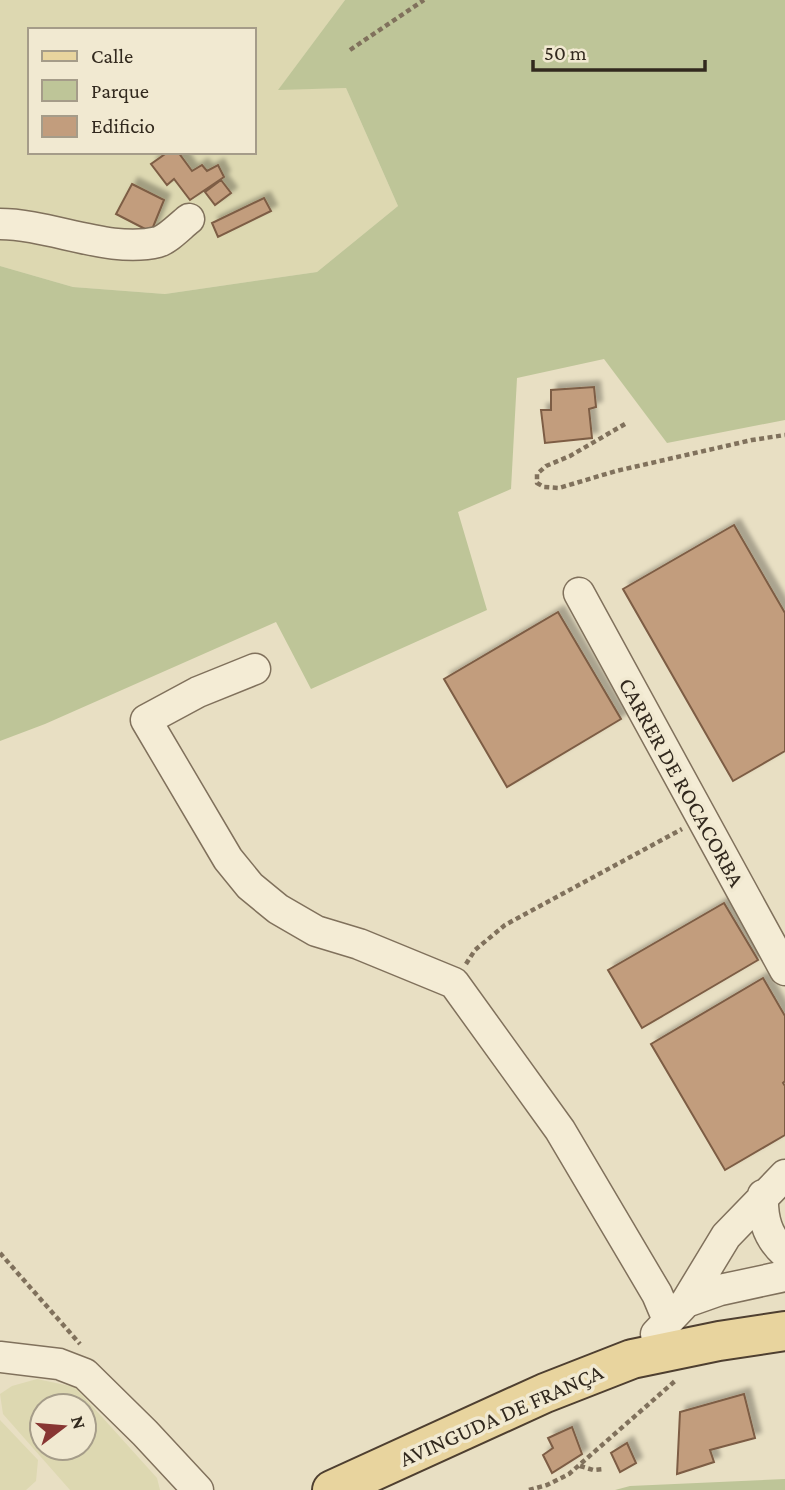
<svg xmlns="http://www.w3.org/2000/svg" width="785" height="1490" font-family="'Crimson Pro',serif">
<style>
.farmland{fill:#ddd8b1;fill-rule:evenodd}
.green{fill:#bec598}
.building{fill:#c29d7d;stroke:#7d5d44;stroke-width:2;filter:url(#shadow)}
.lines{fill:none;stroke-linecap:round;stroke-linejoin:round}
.minor-casing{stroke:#80715c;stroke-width:33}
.major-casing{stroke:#4e3f30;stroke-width:42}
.path{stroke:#80715c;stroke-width:4.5;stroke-dasharray:5 3.5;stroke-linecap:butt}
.minor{stroke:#f4ecd5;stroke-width:30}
.major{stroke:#e8d49e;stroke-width:38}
.labels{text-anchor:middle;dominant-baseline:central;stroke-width:7;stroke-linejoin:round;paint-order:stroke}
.street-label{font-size:23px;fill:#32291e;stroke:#f1e9d1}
</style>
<defs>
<filter id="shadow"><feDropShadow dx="6" dy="-6" stdDeviation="2" flood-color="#0004"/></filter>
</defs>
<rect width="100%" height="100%" fill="#e8dfc3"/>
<path class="farmland" d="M0,0H345L279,89L346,88L398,206L317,272L165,294L73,287L0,266ZM30,30H254V152H30Z
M37,1379L75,1387L157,1478L160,1490H70L3,1414L0,1394L12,1386ZM42,1406H84V1448H42Z
M0,1420L38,1460L36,1481L26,1490H0Z"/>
<path class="green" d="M345,0H785V420L667,443L604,359L517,378L511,489L458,512L487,610L311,689L276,622L45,724L0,741V266L73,287L165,294L317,272L398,206L346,88L278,90Z
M785,1479V1490H615L630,1486Z"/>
<path class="building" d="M168,152H178L192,171L202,165L207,171L218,165L224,177L190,200L174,179L167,185L151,164Z
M221,180L231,193L215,205L205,192Z
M132,184L164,200L151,232L116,214Z
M264,198L271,211L218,237L212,223Z
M594,387L596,407L589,409L592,438L545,443L541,410H551V390Z
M734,525L785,613V751L733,781L623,589Z
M558,612L621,719L507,787L444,679Z
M724,903L758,960L642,1028L608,970Z
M763,978L785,1016V1081L783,1083L785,1086V1135L725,1170L651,1044Z
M744,1394L755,1438L710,1450L714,1462L677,1474L680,1412Z
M572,1427L582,1454L552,1473L543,1455L553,1448L548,1438Z
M627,1443L636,1463L620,1472L611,1453Z"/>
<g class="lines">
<defs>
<path id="minor" d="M0,224C50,224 110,254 158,242C168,239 180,226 189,219
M579,593L785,970
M255,669L198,692L146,720L228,859L250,886L278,909L316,931L359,944L454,983L560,1130L657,1294L668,1320
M763,1195C762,1218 767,1237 785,1253
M686,1302L726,1236L785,1175
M656,1334L686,1302L720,1290L785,1276
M0,1357L59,1364L85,1374L145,1433L198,1490"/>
<path id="major" d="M332,1490L545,1393L632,1359L719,1341L785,1331"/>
</defs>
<use href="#minor" class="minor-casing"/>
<use href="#major" class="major-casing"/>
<path class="path" d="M350,50L424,0
M625,424L570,456L546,466L537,474V483L544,487L559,488L616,471L752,440L785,435
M466,964L475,950L505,925L682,829
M0,1253L80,1344
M580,1466L593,1470L604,1469
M529,1490L547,1485L569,1474L675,1381"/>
<use href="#minor" class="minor"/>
<use href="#major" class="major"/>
</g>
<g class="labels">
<g class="street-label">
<text transform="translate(682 782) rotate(61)">CARRER DE ROCACORBA</text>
<text transform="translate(501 1415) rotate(-24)">AVINGUDA DE FRANÇA</text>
</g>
</g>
<rect x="28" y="28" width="228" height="126" fill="#f1e9d1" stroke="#a59c89" stroke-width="2"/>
<rect x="42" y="51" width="35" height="10" fill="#e8d49e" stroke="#a59c89" stroke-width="2"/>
<text x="91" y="63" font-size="21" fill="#32291e">Calle</text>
<rect x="42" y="80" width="35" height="21" fill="#bec598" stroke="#a59c89" stroke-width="2"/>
<text x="91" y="98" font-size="21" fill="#32291e">Parque</text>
<rect x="42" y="116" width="35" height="21" fill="#c29d7d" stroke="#a59c89" stroke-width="2"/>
<text x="91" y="133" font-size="21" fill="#32291e">Edificio</text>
<g transform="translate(63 1427) rotate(74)"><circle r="33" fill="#f1e9d1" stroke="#a59c89" stroke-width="2"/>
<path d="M0-5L12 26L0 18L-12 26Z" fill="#883633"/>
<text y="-10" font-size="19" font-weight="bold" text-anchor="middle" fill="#32291e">N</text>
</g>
<path d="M533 60v10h172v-10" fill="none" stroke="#32291e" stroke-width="3.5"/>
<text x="544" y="60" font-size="21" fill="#32291e" stroke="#f1e9d1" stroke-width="5" paint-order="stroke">50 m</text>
</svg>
